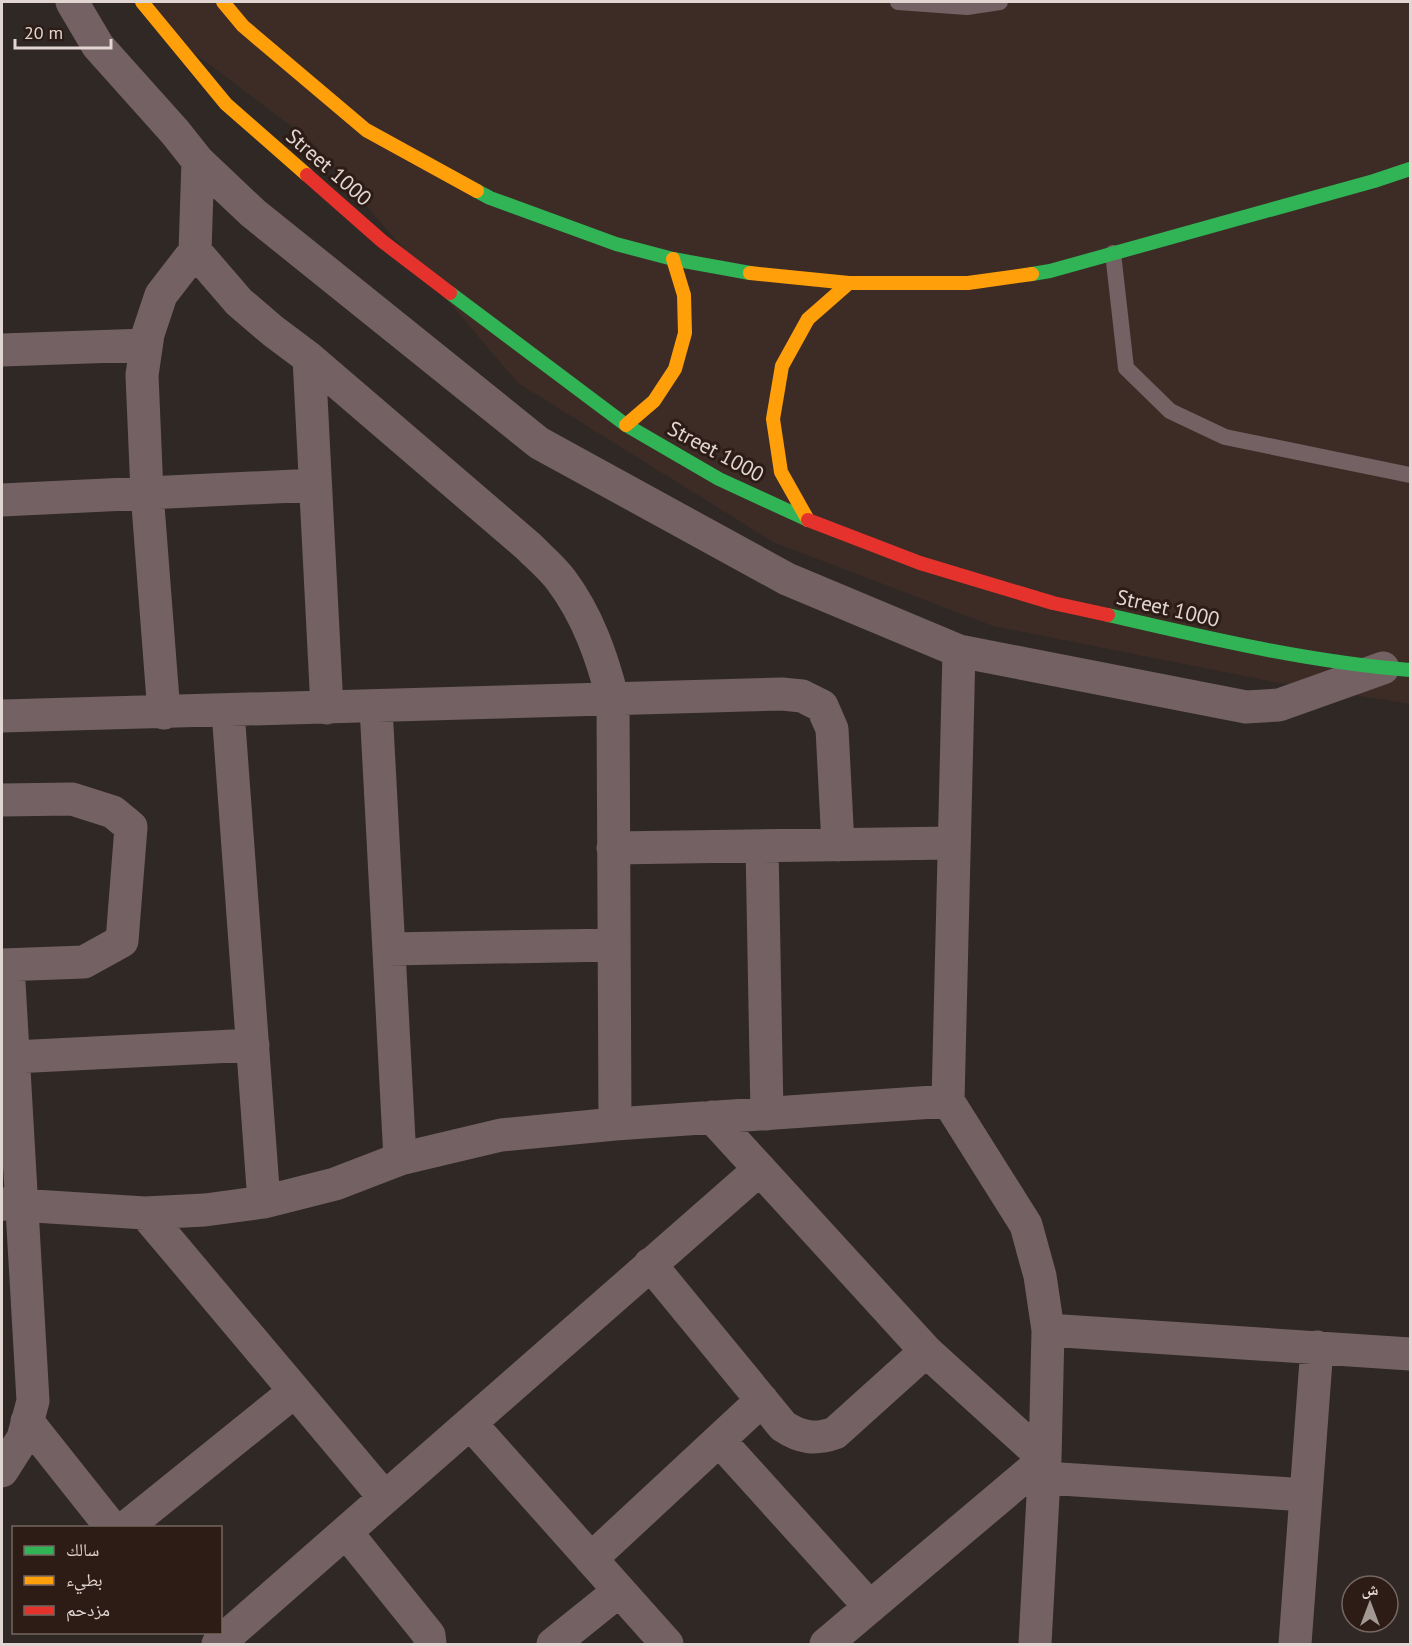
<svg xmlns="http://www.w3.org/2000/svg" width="1412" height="1646" font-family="'PT Sans','Noto Naskh Arabic',sans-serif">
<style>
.industrial{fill:#3d2c26}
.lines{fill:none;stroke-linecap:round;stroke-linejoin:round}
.lane{stroke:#736163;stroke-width:16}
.street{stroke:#736163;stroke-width:33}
.fast{stroke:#30b455;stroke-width:14}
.slow{stroke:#ff9f0a;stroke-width:14}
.jam{stroke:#e5322d;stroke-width:14}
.labels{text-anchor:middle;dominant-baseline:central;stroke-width:6;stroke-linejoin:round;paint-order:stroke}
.street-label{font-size:21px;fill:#e1d6d1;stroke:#2c1c15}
</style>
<rect width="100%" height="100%" fill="#302824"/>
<path class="industrial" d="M141,2H1410V704L1274,682L993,626L773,542L518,383L312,142L161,28Z"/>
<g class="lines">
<path class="lane" d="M898,2L967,7L1000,2
M1113,253L1126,368L1170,411L1225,437L1410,475"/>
<path class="street" d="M72,2L98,46L175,132L198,161L195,251L161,295L148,334L142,375L147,493L164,713
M198,161L253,213L539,443L787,579L959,651L1246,707L1279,705L1383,668
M195,251L239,302L273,331L309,358L528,546C539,557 552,568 561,580C588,616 602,657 613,700L615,1124
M2,350L146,345
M309,358L327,708
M2,500L315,485
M959,651L948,1101L1026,1225L1040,1276L1048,1330L1045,1459L1035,1644
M376,707L400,1159
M228,711L264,1202
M2,716L782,694L802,696L822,706L832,729L838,845
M2,800L72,799L113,812L131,827L122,941L84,962L2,965
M762,846L767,1114
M613,848L954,843
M389,949L613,945
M14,1057L253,1045
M712,1117L926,1351L1045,1459L826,1644
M2,1204L145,1213L205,1210L264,1202L335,1184L400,1159L501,1135L615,1124L948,1101
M145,1213L385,1498
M650,1264L783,1426C801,1438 815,1440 835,1433L926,1351
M1048,1330L1410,1354
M27,1421L112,1528
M470,1423L667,1644
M719,1440L870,1607
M2,1471L23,1438L33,1401L8,965
M1045,1478L1306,1495
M125,1528L295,1391
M346,1532L429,1635L430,1644
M591,1559L762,1400
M218,1644L760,1169
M553,1644L619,1591
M1295,1644L1317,1347"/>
<path class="fast" d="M477,191L490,198L616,244L673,259L750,273
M1032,274L1050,271L1374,181L1410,169
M450,293L626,425L719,479L808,520
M1108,615C1207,638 1309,662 1410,670"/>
<path class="slow" d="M142,2L226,104L307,175
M223,2L243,26L366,130L477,191
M750,273L849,283H968L1032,274
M626,425L654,401L675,369L685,333L684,295L673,259
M808,520L781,472L773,419L782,366L808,319L849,283"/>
<path class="jam" d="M307,175L382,241L450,293
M808,520L920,563L1053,603L1108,615"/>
</g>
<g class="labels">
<g class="street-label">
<text transform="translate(329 167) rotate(41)">Street 1000</text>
<text transform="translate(716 451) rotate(28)">Street 1000</text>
<text transform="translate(1168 608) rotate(13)">Street 1000</text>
</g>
</g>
<rect width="1412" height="1646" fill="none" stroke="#e1d6d1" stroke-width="6"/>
<rect x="12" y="1526" width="210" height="108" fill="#2c1c15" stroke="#746660" stroke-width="1.5"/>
<rect x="24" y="1546" width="30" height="9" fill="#30b455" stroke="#746660" stroke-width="1.5"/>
<text x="66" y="1556" font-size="18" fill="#e1d6d1">سالك</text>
<rect x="24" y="1576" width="30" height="9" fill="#ff9f0a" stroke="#746660" stroke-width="1.5"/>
<text x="66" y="1586" font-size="18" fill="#e1d6d1">بطيء</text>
<rect x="24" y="1606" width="30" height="9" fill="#e5322d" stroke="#746660" stroke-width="1.5"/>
<text x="66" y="1616" font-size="18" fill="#e1d6d1">مزدحم</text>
<g transform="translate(1370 1604)"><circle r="28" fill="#2c1c15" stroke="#746660" stroke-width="1.5"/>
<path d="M0-4.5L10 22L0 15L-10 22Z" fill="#a39994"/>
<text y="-9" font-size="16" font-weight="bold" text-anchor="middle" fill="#e1d6d1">ش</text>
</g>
<path d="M15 39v9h96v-9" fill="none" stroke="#e1d6d1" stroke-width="3"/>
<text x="24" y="39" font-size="18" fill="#e1d6d1" stroke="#2c1c15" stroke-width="4.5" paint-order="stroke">20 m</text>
</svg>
